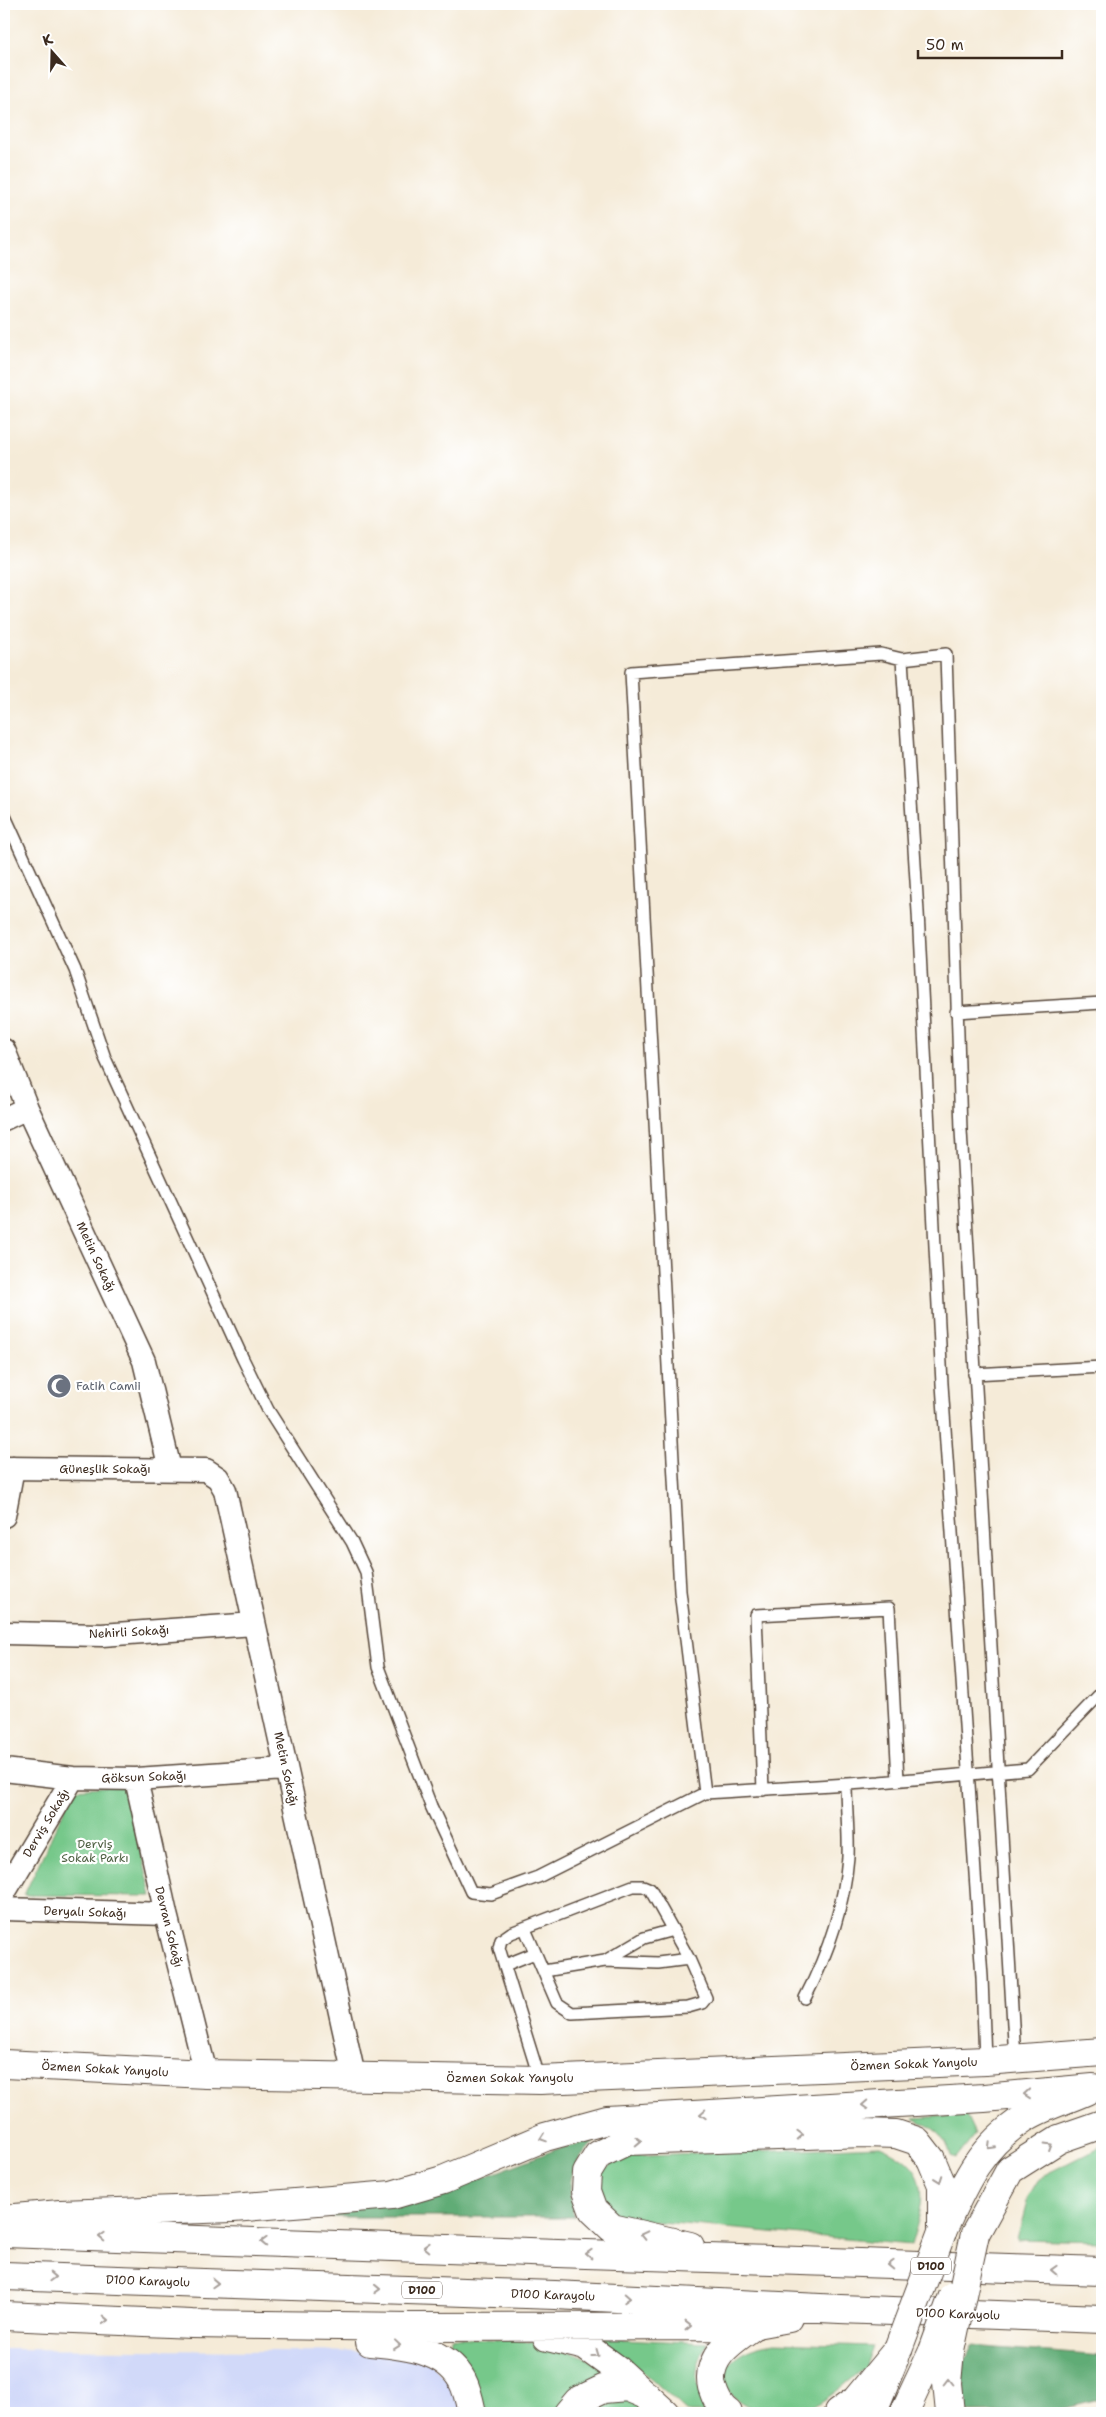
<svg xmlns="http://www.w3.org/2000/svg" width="1106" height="2417" font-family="'Shantell Sans',sans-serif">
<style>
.built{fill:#d1d9f9}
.green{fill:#76c88a;stroke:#587954}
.forest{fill:#60ac76;stroke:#4e6b4a}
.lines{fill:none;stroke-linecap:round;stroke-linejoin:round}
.service-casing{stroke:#57473a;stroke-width:14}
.minor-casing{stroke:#57473a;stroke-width:25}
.secondary-casing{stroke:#57473a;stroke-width:30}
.primary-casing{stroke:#57473a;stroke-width:30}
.trunk-casing{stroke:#57473a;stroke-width:30}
.service{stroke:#fff;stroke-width:11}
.minor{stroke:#fff;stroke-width:22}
.secondary{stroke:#fff;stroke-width:28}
.primary{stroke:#fff;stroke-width:28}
.trunk{stroke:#fff;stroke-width:28}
.primary-bridge-casing{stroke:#57473a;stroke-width:30;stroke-linecap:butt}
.trunk-bridge-casing{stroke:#57473a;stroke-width:30;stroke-linecap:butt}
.primary-bridge{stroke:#fff;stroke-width:28}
.trunk-bridge{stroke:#fff;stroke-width:28}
.oneway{stroke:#a79f9a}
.labels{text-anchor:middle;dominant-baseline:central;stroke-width:4.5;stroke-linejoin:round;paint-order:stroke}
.shield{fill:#fff;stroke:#766a62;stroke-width:1}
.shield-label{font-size:11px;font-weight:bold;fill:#3b2a1e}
.street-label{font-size:12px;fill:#3b2a1e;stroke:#fff}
.worship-label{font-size:12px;fill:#5b616d;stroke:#fff;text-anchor:start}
.park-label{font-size:12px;fill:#506144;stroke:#fff}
</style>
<rect width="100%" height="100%" fill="#fff"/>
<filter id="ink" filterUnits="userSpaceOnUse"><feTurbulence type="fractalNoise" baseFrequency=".02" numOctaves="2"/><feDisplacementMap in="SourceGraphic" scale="10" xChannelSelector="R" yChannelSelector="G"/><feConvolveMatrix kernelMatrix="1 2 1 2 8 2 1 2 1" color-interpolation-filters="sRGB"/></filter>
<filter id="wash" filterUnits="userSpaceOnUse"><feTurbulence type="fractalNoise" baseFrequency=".0096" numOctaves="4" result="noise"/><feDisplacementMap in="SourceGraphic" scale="20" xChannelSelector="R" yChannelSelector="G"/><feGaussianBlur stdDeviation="1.12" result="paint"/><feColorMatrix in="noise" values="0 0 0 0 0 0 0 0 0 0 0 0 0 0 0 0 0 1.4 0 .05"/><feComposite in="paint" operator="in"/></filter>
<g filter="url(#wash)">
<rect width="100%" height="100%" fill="#f5ebd8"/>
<path class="built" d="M4,2349L403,2352L433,2365L452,2385L464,2413H4Z"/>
<path class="green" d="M125,1785L152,1896L24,1895L74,1789Z
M966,2115L975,2134L956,2158L951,2156C945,2133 933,2128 913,2118Z
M880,2146C934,2169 925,2198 911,2245L617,2218C601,2203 596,2194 600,2172L623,2156Z
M1102,2146V2241L1017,2239L1028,2197L1040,2177Z
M451,2337L539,2342L583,2356L619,2378L558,2413H483L450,2351Z
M581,2337L707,2343C692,2373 693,2386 713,2413H689L643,2371Z
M774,2343L873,2346L866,2365L868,2367L864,2372L861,2371C841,2388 819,2408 793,2413C719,2417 694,2354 774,2343Z
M627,2398L654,2413H581L599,2399Z"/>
<path class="forest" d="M596,2140C570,2167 566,2180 574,2217H282L437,2195L557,2149Z
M972,2346L1102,2356V2399L1045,2413H969C949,2385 959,2374 972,2346Z"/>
</g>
<g filter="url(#ink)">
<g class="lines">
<defs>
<path id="service" d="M902,659L918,912L942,1384L982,1977L985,2061
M4,814L75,970L105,1058L243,1359L268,1410L352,1542L366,1572L378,1667L431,1806L471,1892L491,1894L538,1877L705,1793L880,1782L1028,1769L1102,1692
M956,1012L1102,1003
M974,1374L1102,1367
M763,1790L756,1615L889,1608L898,1780
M705,1793L680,1591L631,672L881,654L902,659L946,654L961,1130L1015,2059
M525,1929L557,2003L572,2013L688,2007L702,2003L706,1998L689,1959L650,1889L643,1886H633L511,1933L501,1940L499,1948L540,2080
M605,1961L644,1938L673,1930
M505,1965L535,1953
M544,1971L605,1961L658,1963L689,1959
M805,1998C828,1954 844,1907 848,1857C849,1833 846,1808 846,1784"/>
<path id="minor" d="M4,1050L27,1108L144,1361L170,1469
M4,1119L27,1108
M4,1468L206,1470L218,1478L225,1490L354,2076
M4,1516L13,1468
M4,1633L102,1635L254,1624
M4,1770L73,1778L136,1779L285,1769
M136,1779L166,1914L206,2074
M4,1893L73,1778
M4,1909L166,1914"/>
<path id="secondary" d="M4,2064L206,2074L540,2080L985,2061L1102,2052"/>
<path id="primary" d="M942,2232C963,2186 978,2148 1023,2119C1041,2107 1066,2100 1086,2091
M975,2234L1010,2170L1059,2139L1102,2124
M869,2413L875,2406L895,2357
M904,2413L933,2351"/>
<path id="trunk" d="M4,2219L60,2214L233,2208L392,2195L443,2180L545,2137L607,2120L984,2098L1093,2088
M5,2233C371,2245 736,2261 1102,2271
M690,2246L612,2228L593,2210L586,2191L587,2173L598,2155L627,2141L864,2133L896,2134L917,2141L931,2159L942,2185V2232
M4,2276L555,2295L840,2309L1102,2319
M4,2316L192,2324L411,2327L722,2326L756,2324L789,2318
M547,2337L585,2346L618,2370L665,2413
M370,2342C402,2345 445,2348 462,2380C467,2389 470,2403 472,2413
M568,2413L578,2401L603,2389L627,2387L646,2395
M728,2413C719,2407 715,2397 712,2387C705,2356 734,2340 756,2324
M838,2413L856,2400L898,2349
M950,2413L947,2383L950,2351"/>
</defs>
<use href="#service" class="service-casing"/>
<use href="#minor" class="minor-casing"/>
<use href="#secondary" class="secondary-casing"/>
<use href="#primary" class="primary-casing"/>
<use href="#trunk" class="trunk-casing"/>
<use href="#service" class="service"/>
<use href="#minor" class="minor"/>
<use href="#secondary" class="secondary"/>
<use href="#primary" class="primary"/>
<use href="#trunk" class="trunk"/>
<defs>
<path id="primary-bridge" d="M898,2349L942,2232
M933,2351L953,2296"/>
<path id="trunk-bridge" d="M950,2351L975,2234"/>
</defs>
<use href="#primary-bridge" class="primary-bridge-casing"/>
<use href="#trunk-bridge" class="trunk-bridge-casing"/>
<use href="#primary-bridge" class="primary-bridge"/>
<use href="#trunk-bridge" class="trunk-bridge"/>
</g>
<defs><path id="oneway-chevron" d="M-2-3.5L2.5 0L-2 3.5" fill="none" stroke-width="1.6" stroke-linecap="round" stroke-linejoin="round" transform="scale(1.25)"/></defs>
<g class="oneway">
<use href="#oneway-chevron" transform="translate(1027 2094) rotate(175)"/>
<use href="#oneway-chevron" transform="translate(865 2105) rotate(177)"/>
<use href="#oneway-chevron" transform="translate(703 2114) rotate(177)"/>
<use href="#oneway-chevron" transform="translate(800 2135) rotate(-2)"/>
<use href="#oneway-chevron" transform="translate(543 2138) rotate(161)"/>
<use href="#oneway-chevron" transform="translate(638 2141) rotate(-2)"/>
<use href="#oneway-chevron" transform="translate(991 2146) rotate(135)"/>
<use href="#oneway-chevron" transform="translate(1049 2146) rotate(-31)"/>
<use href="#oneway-chevron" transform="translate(939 2179) rotate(70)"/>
<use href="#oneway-chevron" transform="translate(644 2235) rotate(-167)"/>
<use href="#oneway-chevron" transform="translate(102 2237) rotate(-178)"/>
<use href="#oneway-chevron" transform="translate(264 2242) rotate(-178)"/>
<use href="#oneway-chevron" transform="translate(427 2247) rotate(-178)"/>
<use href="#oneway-chevron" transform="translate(589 2254) rotate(-178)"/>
<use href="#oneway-chevron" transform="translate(891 2265) rotate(-178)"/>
<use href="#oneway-chevron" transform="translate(1054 2270) rotate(-178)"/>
<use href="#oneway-chevron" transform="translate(52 2277) rotate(2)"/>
<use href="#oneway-chevron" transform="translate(215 2283) rotate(2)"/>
<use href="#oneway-chevron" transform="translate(377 2289) rotate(2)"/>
<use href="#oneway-chevron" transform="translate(627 2298) rotate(3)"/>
<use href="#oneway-chevron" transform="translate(105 2320) rotate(2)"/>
<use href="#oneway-chevron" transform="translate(688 2326)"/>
<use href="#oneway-chevron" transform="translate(397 2345) rotate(6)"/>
<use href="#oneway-chevron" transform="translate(596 2354) rotate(36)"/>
<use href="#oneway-chevron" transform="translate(948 2382) rotate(-90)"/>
</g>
</g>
<defs>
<symbol id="mosque-disc" viewBox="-11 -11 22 22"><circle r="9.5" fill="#6b7280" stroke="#fff"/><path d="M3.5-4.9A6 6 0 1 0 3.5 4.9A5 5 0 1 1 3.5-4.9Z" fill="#fff"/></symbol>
</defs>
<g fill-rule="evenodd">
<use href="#mosque-disc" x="45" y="1372" width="28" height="28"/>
</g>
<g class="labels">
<g class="shield">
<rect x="911" y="2257.5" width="40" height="17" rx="4"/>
<rect x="402" y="2281.5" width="40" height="17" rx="4"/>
</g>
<g class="shield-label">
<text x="931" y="2266">D100</text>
<text x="422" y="2290">D100</text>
</g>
<g class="street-label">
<text transform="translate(96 1257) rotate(65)">Metin Sokağı</text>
<text x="105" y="1469">Güneşlik Sokağı</text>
<text transform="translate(129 1632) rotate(-3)">Nehirli Sokağı</text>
<text transform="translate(286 1769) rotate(78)">Metin Sokağı</text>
<text transform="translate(144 1777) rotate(-2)">Göksun Sokağı</text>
<text transform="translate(46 1823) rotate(-59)">Derviş Sokağı</text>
<text transform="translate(85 1912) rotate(2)">Deryalı Sokağı</text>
<text transform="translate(169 1927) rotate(76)">Devran Sokağı</text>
<text transform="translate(914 2064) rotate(-2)">Özmen Sokak Yanyolu</text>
<text transform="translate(105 2069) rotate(3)">Özmen Sokak Yanyolu</text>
<text x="510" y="2078">Özmen Sokak Yanyolu</text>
<text transform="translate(148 2281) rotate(2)">D100 Karayolu</text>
<text transform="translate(553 2295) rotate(2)">D100 Karayolu</text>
<text transform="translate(958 2314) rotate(2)">D100 Karayolu</text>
</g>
<g class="worship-label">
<text x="76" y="1386">Fatih Camii</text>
</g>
<g class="park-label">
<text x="95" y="1844">Derviş<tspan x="95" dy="14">Sokak Parkı</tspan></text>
</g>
</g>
<rect width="1106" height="2417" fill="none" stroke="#fff" stroke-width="20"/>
<g transform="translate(52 52) rotate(340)" stroke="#ffffff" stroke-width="4" paint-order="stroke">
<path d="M0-4L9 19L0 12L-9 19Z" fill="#3b2a1e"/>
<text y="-8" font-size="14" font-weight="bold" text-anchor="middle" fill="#3b2a1e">K</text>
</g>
<path d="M918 50v8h144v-8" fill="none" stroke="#3b2a1e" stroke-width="2.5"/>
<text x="926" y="50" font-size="15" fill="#3b2a1e" stroke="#ffffff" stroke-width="4" paint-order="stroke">50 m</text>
</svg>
